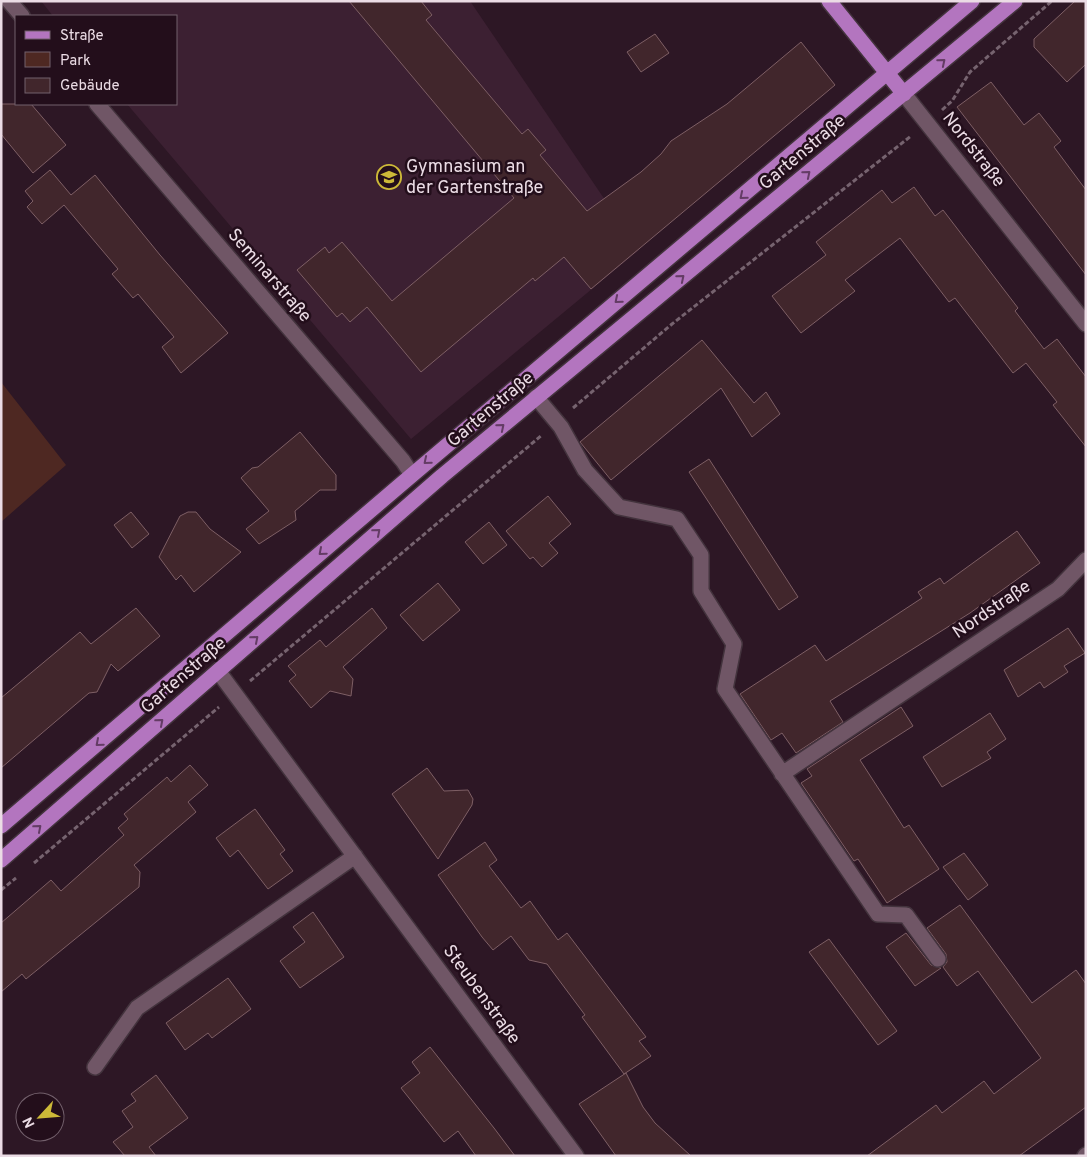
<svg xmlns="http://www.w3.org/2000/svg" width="1087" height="1157" font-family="Overpass,sans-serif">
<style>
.built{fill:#3c2032}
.green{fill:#4e2822}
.building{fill:#41262c;stroke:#7e5f65}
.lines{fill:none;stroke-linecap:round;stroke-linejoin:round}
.minor-casing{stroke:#43333d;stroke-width:18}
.major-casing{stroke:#43333d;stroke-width:18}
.path{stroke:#76636f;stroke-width:3;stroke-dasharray:5 2.5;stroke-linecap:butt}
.minor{stroke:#705666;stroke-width:15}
.major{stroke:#b375bf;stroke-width:15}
.oneway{stroke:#643c65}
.labels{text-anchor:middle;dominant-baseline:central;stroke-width:5;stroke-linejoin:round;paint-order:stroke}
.street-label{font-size:18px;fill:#ebdce5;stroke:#230e1b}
.poi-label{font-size:18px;fill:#ebdce5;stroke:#230e1b;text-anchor:start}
</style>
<rect width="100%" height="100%" fill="#2d1725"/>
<path class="built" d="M41,1H470L639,250L411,439L127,104H176V16H53Z"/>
<path class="green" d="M1,382L66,465L1,522Z"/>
<path class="building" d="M349,1H421L432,15L426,20L522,134L528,129L546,150L540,155L587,211L641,172L661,154L671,141L727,104L801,42L835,85L591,289L564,257L535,281L533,278L421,372L367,307L350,322L342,313L337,317L297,270L325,247L329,253L342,242L392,301L514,198Z
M1075,1H1086V64L1067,82L1034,47V39Z
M655,34L669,53L641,72L627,52Z
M991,82L1024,125L1039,113L1061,141L1054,147L1086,190V275L957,107Z
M1,104H31L66,145L33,173L1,134Z
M50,170L71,195L95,175L160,255L228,333L181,373L162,347L174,337L138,294L133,298L112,274L118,269L64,205L42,224L27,207L33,201L25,191Z
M914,187L935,216L943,210L1018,308L1015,311L1044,349L1057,339L1086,377V447L1053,405L1057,402L1026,363L1013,373L955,298L949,302L900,238L845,280L855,291L801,333L772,296L826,255L816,242L882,190L892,203Z
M702,340L754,403L766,392L780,414L752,437L721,388L611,480L580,442Z
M300,432L336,475V490H320L295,511L296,520L259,544L246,529L269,511L241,478L252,468L258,467Z
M709,459L798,597L779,610L689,472Z
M548,496L571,524L549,543L558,553L542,567L533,557L530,559L506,531Z
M131,512L149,534L132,548L114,525Z
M196,512L210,529L241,552L194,592L181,575L176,580L159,557L180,516L188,512Z
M489,522L507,545L483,564L465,542Z
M1017,531L1040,563L970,613L830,701L843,722L796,753L782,733L771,740L740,694L815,645L826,661L922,598L918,592L940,578L944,584Z
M438,583L460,610L423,641L400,615Z
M136,608L160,636L118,671L111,664L97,692L89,693L1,768V698L80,632L91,644Z
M372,608L387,628L343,667L353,679L351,696L330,691L311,708L289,681L296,675L288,666L320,640L326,647Z
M1068,628L1085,653L1064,666L1068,672L1044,688L1040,682L1018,697L1004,670Z
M901,707L913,726L860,760L904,828L909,825L939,869L887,903L858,859L854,861L801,783L812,776L807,769Z
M990,713L1006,739L987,752L991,758L942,787L923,757Z
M190,765L208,785L188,802L196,812L134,865L140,872L139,887L26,979L22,974L1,992V923L51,880L61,891L124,835L118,828L128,819L124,814L167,777L171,782Z
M427,768L444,791L468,790L473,799L472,805L438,859L392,794Z
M255,809L285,850L280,854L293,871L268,889L238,850L230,857L216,838Z
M485,842L497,860L489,866L521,908L530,901L558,940L567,933L646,1037L639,1041L651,1056L624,1074L582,1017L585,1015L547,964L529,960L511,936L493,950L482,937L438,875Z
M964,853L988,885L968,900L943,867Z
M960,905L1032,1003L1076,970L1086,984V1107L1019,1156H867L936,1105L942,1113L984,1081L994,1094L1041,1058L978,971L957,986L943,967L947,962L946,954L927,928Z
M313,912L344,957L300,988L280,961L305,942L293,927Z
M906,933L931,965L941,968L915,986L886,947Z
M829,939L897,1031L878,1045L809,952Z
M228,978L251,1009L212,1038L208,1033L185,1050L166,1023Z
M430,1047L494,1128L515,1156H476L458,1131L444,1142L401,1088L420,1073L412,1062Z
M626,1073L643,1107L655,1123L691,1156H616L579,1104Z
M156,1075L188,1118L149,1147L156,1156H125L113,1142L133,1127L122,1111L136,1101L131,1094Z"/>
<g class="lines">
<defs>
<path id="minor" d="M9,1L22,16
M904,94L1086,324
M97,104L403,461L412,475
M536,397L561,427L585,470L619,507L677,519L701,555V591L734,644L725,689L878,914L906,915L938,959
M218,671L576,1156
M782,774L1058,589L1086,560
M95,1067L137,1008L355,856
M1085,1156L1086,1155"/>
<path id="major" d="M829,1L904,94
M1,826L412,475L972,1
M1,860L442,476L1015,1"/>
</defs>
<use href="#minor" class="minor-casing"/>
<use href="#major" class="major-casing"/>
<path class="path" d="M942,110L952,101L970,72L1052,1
M573,408L672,324L911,136
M250,681L542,435
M34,863L219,707
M1,890L16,878"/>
<use href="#minor" class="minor"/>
<use href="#major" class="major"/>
</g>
<defs><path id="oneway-chevron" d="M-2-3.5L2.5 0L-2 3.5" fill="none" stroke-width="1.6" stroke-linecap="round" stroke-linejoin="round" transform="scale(1.25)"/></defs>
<g class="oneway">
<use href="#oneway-chevron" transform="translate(942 62) rotate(-40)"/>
<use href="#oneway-chevron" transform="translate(807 174) rotate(-40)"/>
<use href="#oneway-chevron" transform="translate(743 196) rotate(140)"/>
<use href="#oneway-chevron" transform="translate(681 278) rotate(-40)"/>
<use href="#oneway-chevron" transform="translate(618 300) rotate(140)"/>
<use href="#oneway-chevron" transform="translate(501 427) rotate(-40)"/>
<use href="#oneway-chevron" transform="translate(427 461) rotate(140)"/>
<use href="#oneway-chevron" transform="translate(377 532) rotate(-41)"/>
<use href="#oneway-chevron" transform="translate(322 552) rotate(139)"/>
<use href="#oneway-chevron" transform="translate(255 639) rotate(-41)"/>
<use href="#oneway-chevron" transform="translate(160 722) rotate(-41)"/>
<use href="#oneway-chevron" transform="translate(99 743) rotate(139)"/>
<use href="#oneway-chevron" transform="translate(38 828) rotate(-41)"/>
</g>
<defs>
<symbol id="school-ring" viewBox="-11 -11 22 22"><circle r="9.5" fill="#230e1b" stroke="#cdb938" stroke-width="1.5"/><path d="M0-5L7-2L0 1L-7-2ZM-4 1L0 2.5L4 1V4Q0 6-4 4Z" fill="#cdb938"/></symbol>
</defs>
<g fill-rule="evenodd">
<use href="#school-ring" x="375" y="163" width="28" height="28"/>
</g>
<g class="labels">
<g class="street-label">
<text transform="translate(973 150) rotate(52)">Nordstraße</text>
<text transform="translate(803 153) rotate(-40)">Gartenstraße</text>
<text transform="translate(269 276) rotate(49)">Seminarstraße</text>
<text transform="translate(491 410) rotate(-40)">Gartenstraße</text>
<text transform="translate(992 610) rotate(-34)">Nordstraße</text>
<text transform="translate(184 676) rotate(-41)">Gartenstraße</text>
<text transform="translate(481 995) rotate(54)">Steubenstraße</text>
</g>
<g class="poi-label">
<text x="406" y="167">Gymnasium an<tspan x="406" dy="21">der Gartenstraße</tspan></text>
</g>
</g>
<rect width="1087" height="1157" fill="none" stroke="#ebdce5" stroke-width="5"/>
<rect x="15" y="15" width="162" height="90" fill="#230e1b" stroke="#73606c"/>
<rect x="25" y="31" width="25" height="8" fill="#b375bf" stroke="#73606c"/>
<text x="60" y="40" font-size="15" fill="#ebdce5">Straße</text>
<rect x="25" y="52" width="25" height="15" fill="#4e2822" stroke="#73606c"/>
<text x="60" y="65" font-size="15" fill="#ebdce5">Park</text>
<rect x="25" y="78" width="25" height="15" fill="#41262c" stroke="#73606c"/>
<text x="60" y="90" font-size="15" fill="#ebdce5">Gebäude</text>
<g transform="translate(40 1117) rotate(244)"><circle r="24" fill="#230e1b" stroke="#73606c"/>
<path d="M0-4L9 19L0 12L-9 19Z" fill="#cdb938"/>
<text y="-8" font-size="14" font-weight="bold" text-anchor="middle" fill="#ebdce5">N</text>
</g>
</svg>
